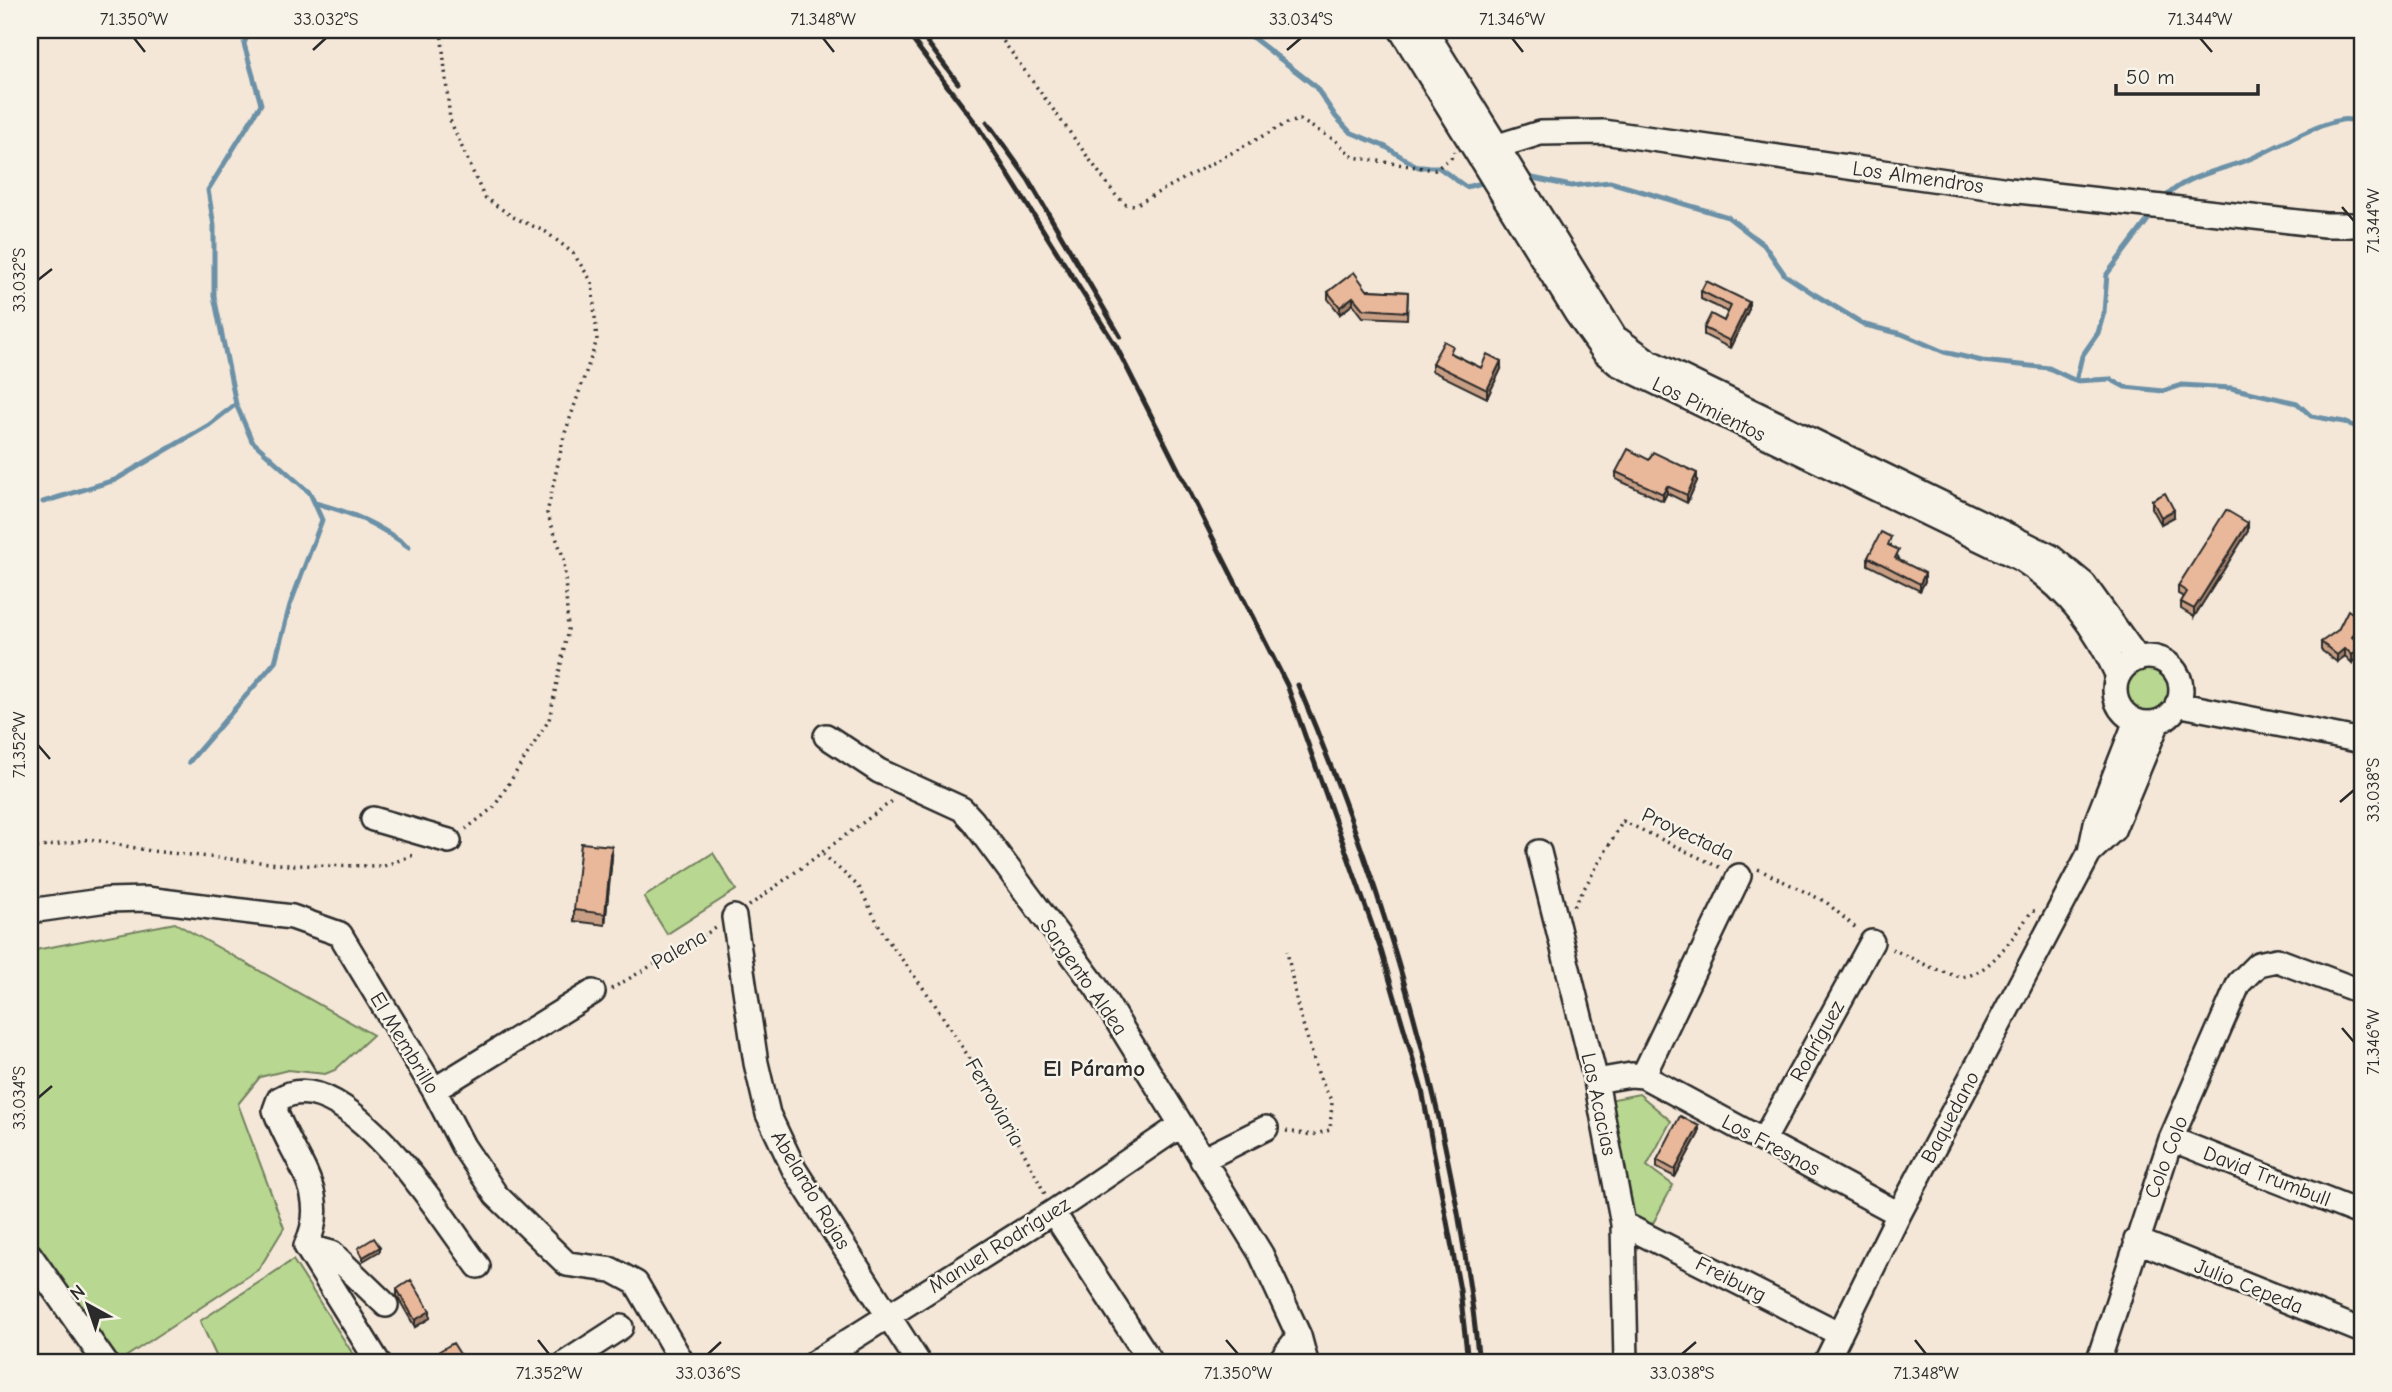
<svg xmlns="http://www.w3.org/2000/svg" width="2392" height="1392" font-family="'Comic Neue',sans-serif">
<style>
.green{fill:#b8d790;stroke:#72815e;stroke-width:2}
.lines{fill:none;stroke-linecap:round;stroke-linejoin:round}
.stream{stroke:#6c91a7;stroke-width:5}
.minor-casing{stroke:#2b2b2b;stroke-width:28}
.path{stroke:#2b2b2b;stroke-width:3.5;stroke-dasharray:2 5;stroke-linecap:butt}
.minor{stroke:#f7f3e8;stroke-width:23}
.rail{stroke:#2b2b2b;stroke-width:5}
.wall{fill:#c89e84;stroke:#2b2b2b;stroke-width:2}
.shaded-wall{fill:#a3816c;stroke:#2b2b2b;stroke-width:2}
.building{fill:#e9b89a;stroke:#2b2b2b;stroke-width:2}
.ticks{fill:none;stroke:#2b2b2b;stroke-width:2.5}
.labels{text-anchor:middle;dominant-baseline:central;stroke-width:5;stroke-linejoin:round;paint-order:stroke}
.street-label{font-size:21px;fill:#2b2b2b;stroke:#f7f3e8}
.neighbourhood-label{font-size:23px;font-weight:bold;fill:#2b2b2b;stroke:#f7f3e8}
.neatline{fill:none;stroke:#2b2b2b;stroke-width:2.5}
.ticks-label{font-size:18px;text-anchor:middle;fill:#2b2b2b}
</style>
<rect width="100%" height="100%" fill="#f4e7d8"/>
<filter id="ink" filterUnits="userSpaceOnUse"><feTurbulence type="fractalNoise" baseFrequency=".0143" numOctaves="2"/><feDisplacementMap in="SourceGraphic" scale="14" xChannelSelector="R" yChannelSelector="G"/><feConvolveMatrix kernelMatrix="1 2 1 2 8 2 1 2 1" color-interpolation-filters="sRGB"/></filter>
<g filter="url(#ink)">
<path class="green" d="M2125 689a23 23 0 1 1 46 0a23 23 0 1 1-46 0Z
M713,853L736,890L667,934L644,897Z
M175,923L373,1035L335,1070L325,1074L288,1070L260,1077L238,1104L284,1228L259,1269L118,1362L30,1237V951Z
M1639,1094L1671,1121L1647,1166L1673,1185L1650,1229L1627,1216L1609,1100Z
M293,1260L358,1362H219L200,1321Z"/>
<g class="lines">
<path class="stream" d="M1248,30L1252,37L1315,86L1336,117L1350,132L1386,147L1418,167H1438L1466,187L1486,182
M1523,176L1571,186L1610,182L1728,217L1764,245L1785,275L1814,294L1865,325L1902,334L1944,352L1982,361L2049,368L2076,381L2110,379L2125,387L2163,391L2182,385L2231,388L2297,403L2311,416L2344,422L2362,429
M2164,199C2184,175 2224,170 2252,158C2282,145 2309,127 2341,120C2348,118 2355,121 2362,123
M2076,381L2082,356L2098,333L2104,312L2107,274L2154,212
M43,502L115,480L209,425L236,404
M315,503C354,513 377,524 409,547
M189,762L275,662L290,605L322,520L310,493L252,441L236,404L214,296V226L208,190L261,104L244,44L249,30"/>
<defs>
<path id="minor" d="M1401,30L1576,313L1604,352L1618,364L2021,559C2068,589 2095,626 2118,676
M1425,30L1615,337L1648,361L2050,556L2084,584L2138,659
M1485,150L1540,133L1603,132L2009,190L2325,225H2362
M2115 690a33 33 0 1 1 66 0a33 33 0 1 1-66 0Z
M2177,704L2362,741
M826,736L879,771L962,809L973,821L1097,988L1261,1254L1299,1336L1306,1362
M373,819L449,841
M1539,852L1596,1081L1623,1224L1626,1362
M2090,852L2113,830L2158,722
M30,911L107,900L146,899L292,917L340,934L434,1090L463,1146L496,1195L567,1264L612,1270L636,1283L682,1362
M734,917L756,1063L768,1114L794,1169L918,1362
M1643,1076L1739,876
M1596,1081L1631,1075L1643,1076L1899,1214
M434,1090L593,992
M2171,1139L2362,1214
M1763,1141L1872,942
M1202,1160L1266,1128
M1053,1212L1151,1362
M1623,1224L1840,1334
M2136,1240L2362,1331
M306,1246C332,1192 293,1161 275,1110L279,1099C345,1058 444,1221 478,1266
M306,1246L378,1362
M306,1246L332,1253L386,1305
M30,1255L105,1362
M567,1362L621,1327
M815,1362L1053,1212L1181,1125
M1279,1362L1299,1336
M1826,1362L1899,1214L2090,852L2096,823L2136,721
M2098,1362L2171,1139L2239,983L2258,964L2277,960L2362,992"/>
</defs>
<use href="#minor" class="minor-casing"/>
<path class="path" d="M441,30L450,120L484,197L513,217L546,232L573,253L592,282L597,340L564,436L547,513L564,559L568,630L549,720L494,807L466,829
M995,30L1117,197L1126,204L1135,205L1287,123L1300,120L1335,140L1353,157L1435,170L1451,158L1454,151
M30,849L90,839L151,851L289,865L384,866L416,854
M823,854L859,887L884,935L932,1000L999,1104L1045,1194
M1758,869L1826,902L1858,930
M749,906L895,799
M1574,906L1623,821L1721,868
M1892,949C1912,958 1935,971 1957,976C1986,982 2017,931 2032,911H2035
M611,989L716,928
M1286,1131L1312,1135L1330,1130L1332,1102L1319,1076L1298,1008L1287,951"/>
<use href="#minor" class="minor"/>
<path class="rail" d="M905,30L977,125L1116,346L1287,685L1381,950L1422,1090L1460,1290L1468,1362
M918,30L958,83
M987,122L1028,179L1120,336
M1298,685C1389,900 1455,1130 1479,1362"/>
</g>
<path class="wall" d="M1367,290L1408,292L1407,319L1363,317L1353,304L1340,314L1328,299V292Z
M1701,291L1749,309L1730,348L1704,335V328L1724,321L1728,312L1701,299Z
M1453,354L1481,368L1501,369L1487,398L1432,371V363Z
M1616,472L1697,481L1687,503L1667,493L1663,501L1616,479Z
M2152,500L2174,517L2161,524L2152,508Z
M2248,531L2194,617L2181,609V602L2184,597L2178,594V586Z
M1891,545V546L1899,558L1898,559L1925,581L1920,591L1868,565V557Z
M2362,627L2355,639L2352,663L2345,656L2337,662L2321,650V642Z
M612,857L605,925L574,921V910Z
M1699,1133L1675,1177L1657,1168V1160Z
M397,1289L430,1318L415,1327L397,1296Z"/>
<path class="shaded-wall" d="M1353,297V304L1340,314V307Z
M1749,302V309L1730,348V341Z
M1501,361V369L1487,398V390Z
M1697,473V481L1687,503V495Z
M1667,486V493L1663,501V494Z
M2174,510V517L2161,524V517Z
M2248,523V531L2194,617V609Z
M1925,573V581L1920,591V584Z
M2362,620V627L2352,645V637Z
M2362,645V652L2352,663V655Z
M2345,648V656L2337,662V655Z
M612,846V857L605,925V914Z
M1699,1126V1133L1675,1177V1170Z
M380,1247V1251L363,1261V1257Z
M430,1311V1318L415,1327V1320Z"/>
<path class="building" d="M1354,272L1367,290L1408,292L1407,312L1363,309L1353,297L1340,307L1328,292Z
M1706,281L1749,302L1730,341L1704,328L1711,314L1724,321L1731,306L1701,291Z
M1444,341L1453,346L1450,353L1481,368L1487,354L1501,361L1487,390L1432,363Z
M1628,449L1649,460L1653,452L1697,473L1687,495L1667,486L1663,494L1616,472Z
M2165,493L2174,510L2161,517L2152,500Z
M2226,510L2248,523L2194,609L2181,602L2187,592L2178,586Z
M1881,532L1891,537L1888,545L1899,550L1895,558L1925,573L1920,584L1868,557Z
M2348,610L2362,620L2352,637L2362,645L2352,655L2345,648L2337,655L2321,642L2338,630Z
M581,843L612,846L605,914L574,910Z
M1680,1116L1699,1126L1675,1170L1657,1160Z
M374,1238L380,1247L363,1257L358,1248Z
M411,1280L430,1311L415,1320L397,1289Z
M453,1343L465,1362H435L431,1356Z"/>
</g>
<path class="ticks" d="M134,38L145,52M823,38L834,52M1512,38L1523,52M2200,38L2212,52M313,50L326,38M1287,50L1301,38M2342,207L2354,221M38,280L52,269M38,745L50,759M2340,802L2354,790M2342,1028L2354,1042M38,1098L52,1086M538,1340L549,1354M1226,1340L1238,1354M1915,1340L1926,1354M708,1354L721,1342M1682,1354L1696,1342"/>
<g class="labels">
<g class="street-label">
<text transform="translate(1918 177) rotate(8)">Los Almendros</text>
<text transform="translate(1709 409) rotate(26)">Los Pimientos</text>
<text transform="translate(1688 834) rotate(25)">Proyectada</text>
<text transform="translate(679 949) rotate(-30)">Palena</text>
<text transform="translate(1084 977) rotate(55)">Sargento Aldea</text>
<text transform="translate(1817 1041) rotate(-61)">Rodríguez</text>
<text transform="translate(405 1043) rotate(59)">El Membrillo</text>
<text transform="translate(995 1102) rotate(60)">Ferroviaria</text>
<text transform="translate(1599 1104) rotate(78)">Las Acacias</text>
<text transform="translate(1950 1117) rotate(-62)">Baquedano</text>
<text transform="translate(1771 1145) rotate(28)">Los Fresnos</text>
<text transform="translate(2166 1157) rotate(-69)">Colo Colo</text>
<text transform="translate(2267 1176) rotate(21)">David Trumbull</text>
<text transform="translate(811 1190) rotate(59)">Abelardo Rojas</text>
<text transform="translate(999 1245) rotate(-32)">Manuel Rodríguez</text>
<text transform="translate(1731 1279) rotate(27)">Freiburg</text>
<text transform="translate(2249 1286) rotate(22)">Julio Cepeda</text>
</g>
<g class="neighbourhood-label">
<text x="1094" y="1068">El Páramo</text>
</g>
</g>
<rect width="2392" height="1392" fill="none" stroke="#f7f3e8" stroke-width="77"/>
<g transform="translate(88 1305) rotate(320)" stroke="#f7f3e8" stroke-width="5" paint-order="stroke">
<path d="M0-5L12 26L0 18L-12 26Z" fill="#2b2b2b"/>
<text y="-10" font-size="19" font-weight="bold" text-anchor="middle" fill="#2b2b2b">N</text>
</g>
<path d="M2116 84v10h142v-10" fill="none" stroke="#2b2b2b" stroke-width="3.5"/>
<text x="2126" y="84" font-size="21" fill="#2b2b2b" stroke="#f7f3e8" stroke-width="5" paint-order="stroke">50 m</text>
<rect x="38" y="38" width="2316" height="1316" class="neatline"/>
<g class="ticks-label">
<text x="134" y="25">71.350°W</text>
<text x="326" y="25">33.032°S</text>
<text x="823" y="25">71.348°W</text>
<text x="1301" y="25">33.034°S</text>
<text x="1512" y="25">71.346°W</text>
<text x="2200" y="25">71.344°W</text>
<text transform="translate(2373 221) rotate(-90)" y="6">71.344°W</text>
<text transform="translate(19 280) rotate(-90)" y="6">33.032°S</text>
<text transform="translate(19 745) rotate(-90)" y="6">71.352°W</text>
<text transform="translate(2373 790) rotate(-90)" y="6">33.038°S</text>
<text transform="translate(2373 1042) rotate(-90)" y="6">71.346°W</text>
<text transform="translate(19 1098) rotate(-90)" y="6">33.034°S</text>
<text x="549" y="1379">71.352°W</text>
<text x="708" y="1379">33.036°S</text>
<text x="1238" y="1379">71.350°W</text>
<text x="1682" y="1379">33.038°S</text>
<text x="1926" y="1379">71.348°W</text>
</g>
</svg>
